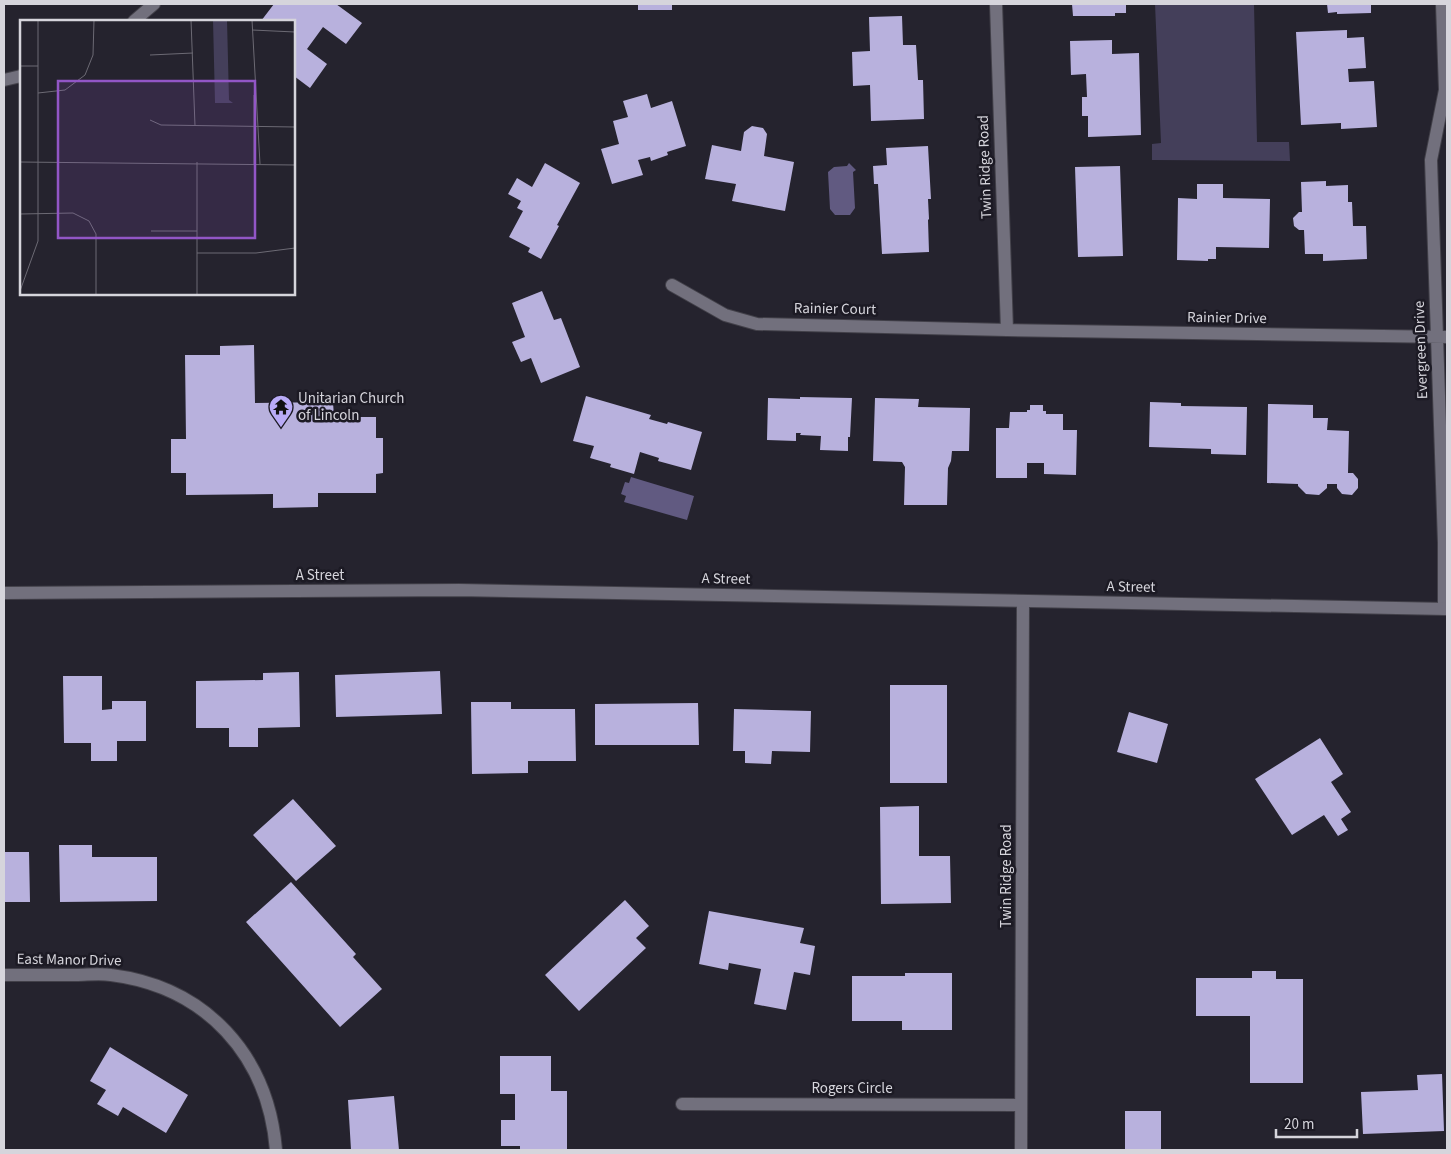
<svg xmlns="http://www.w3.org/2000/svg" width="1451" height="1154" font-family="'Source Sans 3',sans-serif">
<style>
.green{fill:#443f5a}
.water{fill:#615a81}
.building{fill:#b8b1dd}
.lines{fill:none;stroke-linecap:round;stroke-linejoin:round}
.street-casing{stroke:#424049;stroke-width:14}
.secondary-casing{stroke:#424049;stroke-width:14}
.street{stroke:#72707d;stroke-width:12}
.secondary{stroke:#72707d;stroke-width:12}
.labels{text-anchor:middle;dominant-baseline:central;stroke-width:5;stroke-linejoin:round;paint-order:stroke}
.street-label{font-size:15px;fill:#d6d5dc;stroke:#1c1a24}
.poi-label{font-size:15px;fill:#d6d5dc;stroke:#1c1a24;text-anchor:start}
.inset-road{fill:none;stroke:#6c6a74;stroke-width:1}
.view{fill:#9256c6;fill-opacity:0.15;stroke:#9256c6;stroke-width:2.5}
.inset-edge{fill:none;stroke:#d6d5dc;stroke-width:2.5}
</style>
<rect width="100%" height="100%" fill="#25232e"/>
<path class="green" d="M1155,4H1254L1257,142H1289L1290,161L1152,160V144L1161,143Z"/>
<path class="water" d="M849,163L856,170L853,172L855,208L850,215H835L830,209L828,172L834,167L847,166Z
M631,477L694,496L687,520L624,502L626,496L621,494L625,482L629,483Z"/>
<path class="building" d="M274,4H336L362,23L346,44L323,27L307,49L327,64L310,88L294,76V21H261Z
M638,4H672V10H638Z
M1072,4H1126V13H1115V16H1073Z
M1327,4H1371V13L1337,14V12L1328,13Z
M902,16L903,45H916L918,80H923L924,119L871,121L870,85L853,86L852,52L870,51L869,17Z
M1347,30V38L1364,37L1366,68L1348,69L1349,82L1374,81L1377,127L1341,129V123L1301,125L1296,32Z
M1112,40V54L1139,53L1141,135L1088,137V116H1082V97H1087L1086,74L1071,75L1070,41Z
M647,94L651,108L672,101L686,146L667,152L668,155L651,161L650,157L638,160L643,175L612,184L601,149L619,144L613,121L628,117L623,101Z
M752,126L763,128L767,134L764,156L794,162L785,211L732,201L736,184L705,179L712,145L741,151L744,132Z
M928,146L931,199H928L929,219L928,220L929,252L882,254L878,184H874L873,166L887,165L886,148Z
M545,163L580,183L557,225L559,226L541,259L528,252L530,248L509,237L523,211L517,208L521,201L508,194L517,178L532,187Z
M1120,166L1123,256L1078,257L1075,167Z
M1326,181V186L1348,185V202H1352L1353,226H1366L1367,259L1323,261V254H1305L1304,230H1299L1294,226L1293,218L1299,212H1302L1301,182Z
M1197,184H1223V198L1270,199L1269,248L1216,247V259H1208V261L1177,260L1178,198L1197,199Z
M542,291L554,320L561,318L580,367L541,383L531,358L521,362L512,342L525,337L512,303Z
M254,345L255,403L333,402L334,417H376V438H383V473L376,474V493H318V507L273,508V494L186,495V473H171V439H186L185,355H220V346Z
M586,396L651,415L649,419L667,424L668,422L702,432L691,470L658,461L659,458L640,452L634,474L610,467L611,464L590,458L594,446L573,441Z
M800,397L852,398L850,437H848V451L820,450L821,436L800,435L801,433H796V441L767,440L768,398L800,399Z
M875,398L919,399L918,407L970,408L969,451H952L951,461L948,468L947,505H904L905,467L902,462L873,461Z
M1150,402L1181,403V406L1247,407L1246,455L1211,454V449L1149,447Z
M1268,404L1313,405V418H1328L1327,430L1349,431L1348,473H1353L1358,479V488L1352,495L1342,494L1337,488V484H1327V488L1319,495L1306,494L1298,486V484L1267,483Z
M1030,405H1043V411H1046V414H1063V430H1077L1076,475L1044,474V463H1027V478H996V428H1009L1010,412H1027V410H1030Z
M440,671L442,714L336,717L335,675Z
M299,672L300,727L258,728V747H229V728H196V681L263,680V673Z
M63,676H102V710L112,709V701H146V741H117V761H91V743H64Z
M890,685H947V783H890Z
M471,702H511V709H575L576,761H528V773L472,774Z
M698,703L699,745H595V704Z
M734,709L811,711L810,752L772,751L771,764L745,763V751H733Z
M1129,712L1168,724L1157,763L1117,752Z
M1320,738L1343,774L1331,782L1351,812L1341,819L1348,830L1338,836L1324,815L1292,835L1255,779Z
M293,799L336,846L296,881L253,835Z
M919,806V856H950L951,903L881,904L880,807Z
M59,845H92V857H157V901L60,902Z
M4,852H29L30,902H4Z
M291,882L356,954L353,957L382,989L340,1027L246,922Z
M625,900L649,926L636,938L646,948L579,1011L545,975Z
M709,911L804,928L800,943L815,946L810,975L794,972L786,1010L754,1004L761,969L729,963L728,970L699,964Z
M1252,971H1276V979H1303V1083H1250V1016H1196V978H1252Z
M905,973H952V1030H902V1021H852V976H905Z
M110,1047L188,1095L166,1133L123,1107L118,1116L97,1104L106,1090L90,1081Z
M500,1056H551V1091H567V1150H520V1146H501V1120H515V1094H500Z
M1442,1074L1444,1131L1363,1134L1361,1092L1418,1090L1417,1075Z
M394,1096L399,1150H351L348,1100Z
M1125,1111H1161V1150H1125Z"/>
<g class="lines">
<defs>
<path id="street" d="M996,4L1007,330
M1442,4L1445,90L1447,98
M134,21L154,4
M4,80L21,76
M672,285L725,315L757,324L1007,330L1447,337
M1444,609V543L1431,160L1445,90
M4,975C28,975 52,975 76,975C87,975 99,973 111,975C206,987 268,1055 276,1150
M682,1104L1021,1105
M1021,1150L1023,601"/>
<path id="secondary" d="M4,593L459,590L1447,609"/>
</defs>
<use href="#street" class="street-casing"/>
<use href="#secondary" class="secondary-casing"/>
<use href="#street" class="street"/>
<use href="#secondary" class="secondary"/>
</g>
<defs>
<symbol id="temple-pin" viewBox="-11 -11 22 30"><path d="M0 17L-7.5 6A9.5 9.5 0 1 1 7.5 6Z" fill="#b9abf7" stroke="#1c1a24"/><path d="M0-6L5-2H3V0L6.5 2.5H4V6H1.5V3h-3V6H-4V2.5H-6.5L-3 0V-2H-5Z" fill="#111"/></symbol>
</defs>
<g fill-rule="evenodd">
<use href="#temple-pin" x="267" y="393" width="28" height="38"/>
</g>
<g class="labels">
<g class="street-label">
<text transform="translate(985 167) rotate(-92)">Twin Ridge Road</text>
<text transform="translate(835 309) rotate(1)">Rainier Court</text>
<text transform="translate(1227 318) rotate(1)">Rainier Drive</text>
<text transform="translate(1421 350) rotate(-92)">Evergreen Drive</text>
<text x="320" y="575">A Street</text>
<text transform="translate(726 579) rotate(1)">A Street</text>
<text transform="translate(1131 587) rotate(1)">A Street</text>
<text transform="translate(1006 876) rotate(-90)">Twin Ridge Road</text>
<text transform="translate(69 960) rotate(1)">East Manor Drive</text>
<text x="852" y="1088">Rogers Circle</text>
</g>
<g class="poi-label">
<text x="298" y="398">Unitarian Church<tspan x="298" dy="17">of Lincoln</tspan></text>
</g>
</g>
<g transform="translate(20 20)">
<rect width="275" height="275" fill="#25232e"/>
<path d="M193,0H207L209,80L213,83H195Z" fill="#443f5a"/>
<path class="inset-road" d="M171,0L175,106M232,0L240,144M232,10L275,12M130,35L173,33M0,46H18M18,73L45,70L65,55L73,35L74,0M234,75V144M130,100L141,105L275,107M0,142L275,145M0,194L53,193L69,201L76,214V275M131,211H177M177,233H236L275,228M0,271L18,221V0M177,275V142"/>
<path class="view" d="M38,61H235V218H38Z"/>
<rect width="275" height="275" class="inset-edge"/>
</g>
<rect width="1451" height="1154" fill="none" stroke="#d6d5dc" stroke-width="10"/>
<path d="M1276 1129v8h81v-8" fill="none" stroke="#d6d5dc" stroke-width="2.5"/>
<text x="1284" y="1129" font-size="15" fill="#d6d5dc" stroke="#1c1a24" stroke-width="4" paint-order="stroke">20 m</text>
</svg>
